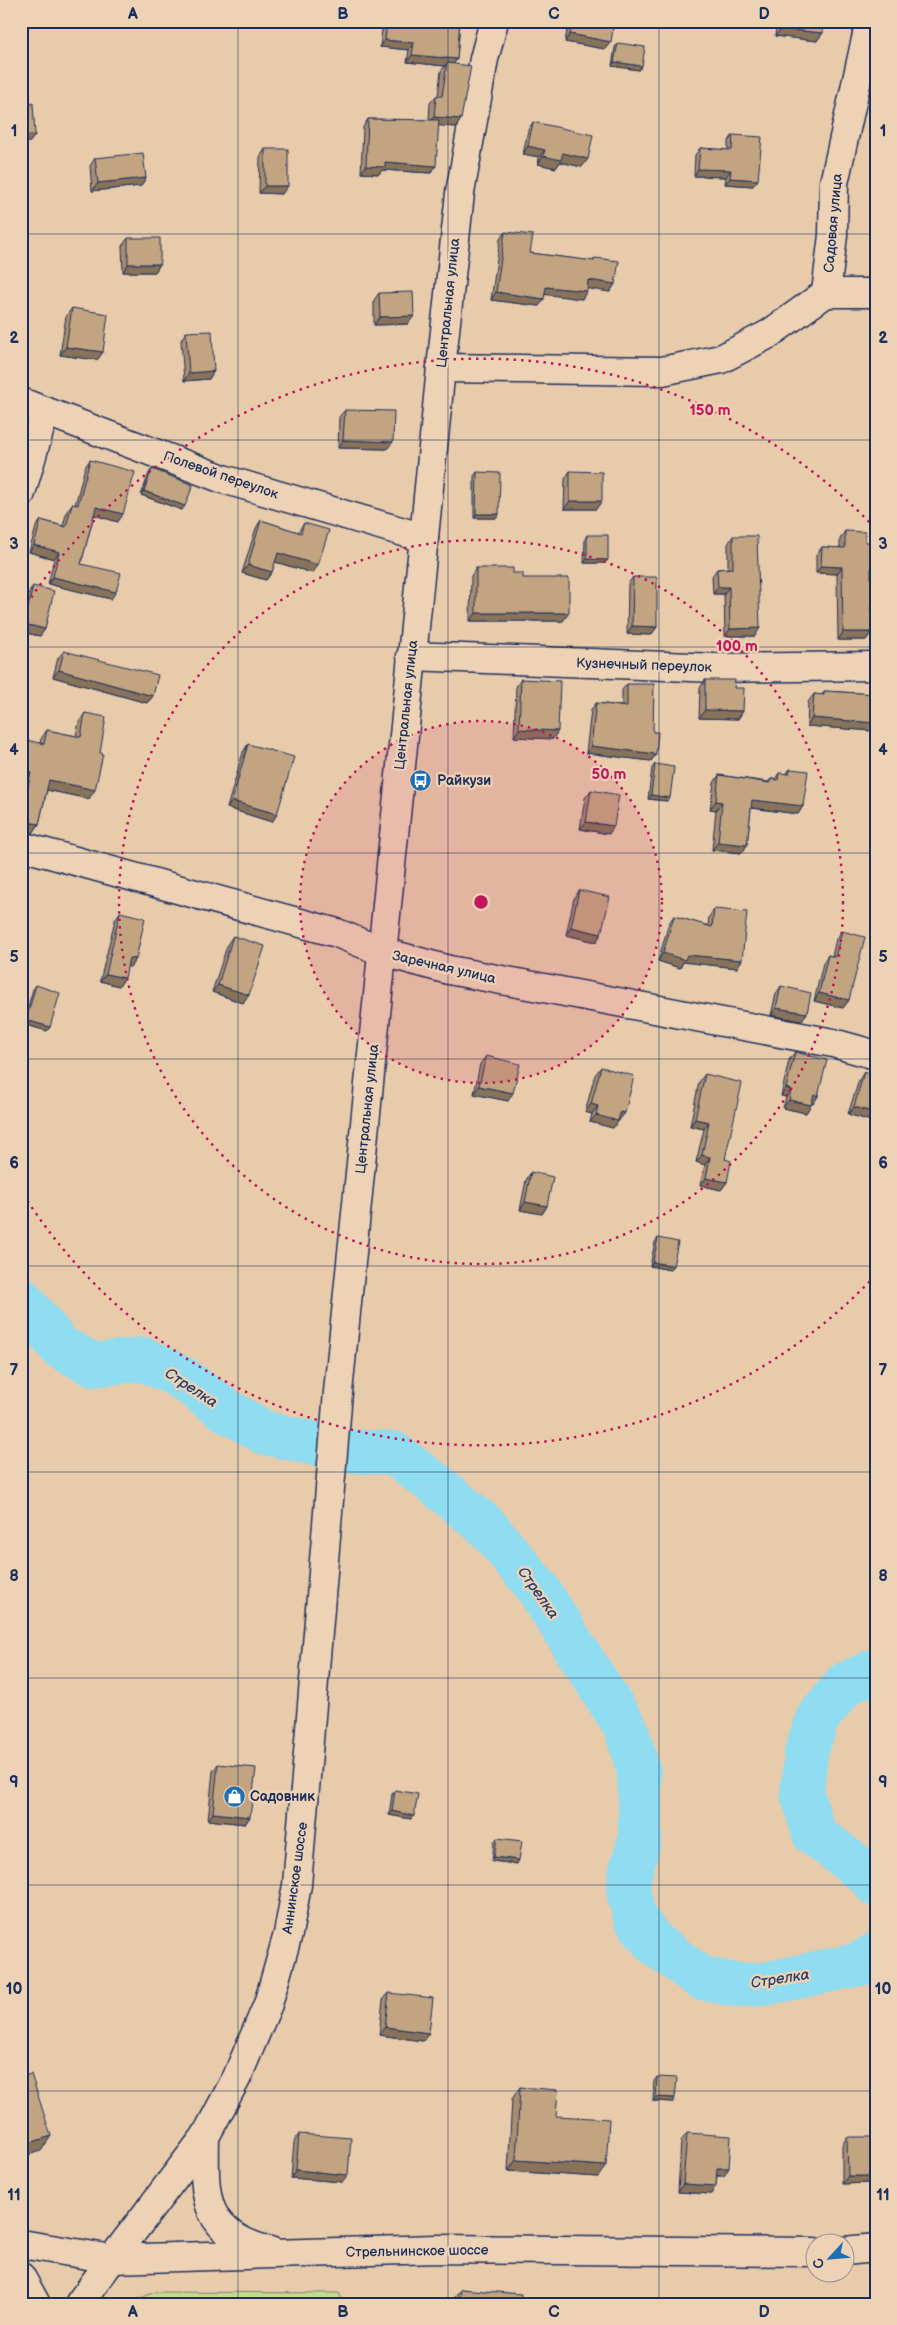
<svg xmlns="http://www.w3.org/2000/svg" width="897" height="2325" font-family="'Balsamiq Sans',sans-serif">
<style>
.green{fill:#c8d98d;stroke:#728476}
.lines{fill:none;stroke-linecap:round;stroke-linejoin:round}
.river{stroke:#90dcf1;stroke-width:44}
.minor-casing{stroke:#1b2f5e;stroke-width:31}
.major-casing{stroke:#1b2f5e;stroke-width:31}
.minor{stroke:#eed2b5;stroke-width:28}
.major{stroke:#eed2b5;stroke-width:28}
.wall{fill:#a88d6f;stroke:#1b2f5e}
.shaded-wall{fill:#88735a;stroke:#1b2f5e}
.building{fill:#c3a481;stroke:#1b2f5e}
.grid{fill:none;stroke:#1b2f5e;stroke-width:1;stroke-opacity:0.55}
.ring{fill:none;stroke:#c2185b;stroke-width:2.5;stroke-dasharray:2.5 5}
.labels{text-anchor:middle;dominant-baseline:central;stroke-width:4.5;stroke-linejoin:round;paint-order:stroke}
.street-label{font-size:14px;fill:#1b2f5e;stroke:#eed2b5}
.poi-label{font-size:14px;font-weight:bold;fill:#1b2f5e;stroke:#eed2b5;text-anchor:start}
.water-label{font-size:15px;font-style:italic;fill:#27406d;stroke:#eed2b5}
.centre{fill:#c2185b;stroke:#eed2b5;stroke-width:2.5}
.ring-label{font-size:15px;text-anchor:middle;font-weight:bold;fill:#c2185b;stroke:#eed2b5;stroke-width:4.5;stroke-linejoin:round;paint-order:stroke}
.neatline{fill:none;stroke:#1b2f5e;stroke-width:2}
.grid-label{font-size:16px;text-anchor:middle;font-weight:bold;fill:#1b2f5e}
</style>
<rect width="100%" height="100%" fill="#e8cbab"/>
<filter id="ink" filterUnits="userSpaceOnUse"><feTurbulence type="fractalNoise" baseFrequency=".02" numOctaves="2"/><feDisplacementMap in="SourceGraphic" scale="10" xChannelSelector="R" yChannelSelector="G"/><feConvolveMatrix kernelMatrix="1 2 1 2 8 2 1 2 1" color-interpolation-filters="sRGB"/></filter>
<g filter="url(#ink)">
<path class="green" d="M155,2292L339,2293L344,2304H127Z"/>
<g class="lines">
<path class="river" d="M21,1299L60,1347L94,1365L143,1359L182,1378L224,1409L265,1433L349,1451L393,1453L435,1484L487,1527L536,1586L626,1728L639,1772L640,1803V1838L630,1874L628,1891L635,1918L654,1943L701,1978L736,1985L764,1984L860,1964L876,1954
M876,1670L845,1684L817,1719L806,1753L802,1793L814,1834L869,1876L876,1885"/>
<defs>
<path id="minor" d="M826,293H876
M441,368L662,371L721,359L769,334L826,293L833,235L834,183L870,21
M21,402L223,479L424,538
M21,493L45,411
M411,656L716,668L876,666
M21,846L337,933L383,952L449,970L833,1043L876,1055
M79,2304L112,2259"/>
<path id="major" d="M205,2137C204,2198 202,2233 270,2251
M21,2244L112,2259L436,2249L814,2252
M844,2251L876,2248
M112,2259L205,2137L237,2077L268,2004L288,1934L297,1885L338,1392L441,368L460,193L484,59L494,21
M21,2277L36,2304"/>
</defs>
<use href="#minor" class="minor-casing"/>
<use href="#major" class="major-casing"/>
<use href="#minor" class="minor"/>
<use href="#major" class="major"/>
</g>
<path class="wall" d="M383,21H460L457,59L453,64L461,119L456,127L438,125L431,173L382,170L379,174L361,173L363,127L368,119L429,120L430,103L436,96H438L441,71L445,66L407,62L409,50L380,47Z
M553,21H614L605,49L565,42L568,25L552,23Z
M777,21H824L817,41L775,36Z
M618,43L642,66L639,70L612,66L615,47Z
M533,122L582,167L560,162L556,168L538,164L539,157L523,154L528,130Z
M733,135L753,186L725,184L726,177L694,176L695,155L700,148L728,150V142Z
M265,149L282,194L259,193L260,157Z
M95,158L141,186L92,191L90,166Z
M505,232L530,253L593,261L595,258L615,284L610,292L587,288L582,299L545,294L539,306L491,300L500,239Z
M128,238L160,264L155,272H123L122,246Z
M379,293L408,324L374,325V300Z
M72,308L103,352L97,360L60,355L66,316Z
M186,332L214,371L209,379L184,381L181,340Z
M345,410L387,449L338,448L339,417Z
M90,460L118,522L94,515L81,564L111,599L48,584L54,559L29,552L36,527L41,520L63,526L67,511L72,504L75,505L85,467Z
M152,469L182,510L141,495L149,473Z
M570,471L596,509H564L565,479Z
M477,472L499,514L497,518H474V476Z
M261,520L298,532L304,523L313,573L275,562L272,572L266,580L242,573L256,528Z
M845,531L865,542L871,571L872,632L866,640H838L837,574L816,573V555L822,547L840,548V539Z
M587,535L605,563H584L585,539Z
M733,536L755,636H725L724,594H713L712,576L717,569L728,568V544Z
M476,568L513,573L523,578L563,621H470L471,576Z
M633,577L657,627L651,635L627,634L628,584Z
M33,586L45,629L40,636L21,632V620L28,594Z
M64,651L153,696L147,703L53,677L58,658Z
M521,679L553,739L514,737L516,687Z
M705,680L734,688L743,711L738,719L699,718L700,688Z
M627,684L653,732L656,754L651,761L586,753L591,710L596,703L622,706V690Z
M824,691L876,694V740H872L873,731L807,726L808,702L814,694L822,695Z
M85,713L89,799L47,790L39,824L33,833L21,831V797L25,781L40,743L41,739L47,730L76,736L79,722Z
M248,744L277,814L272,822L227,808L243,752Z
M655,764L667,801L648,799L652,768Z
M790,769L803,806L798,814L751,808L747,845L742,853L712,850L716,810L710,809L714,783L719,775L768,782L771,779H775L779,773L786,774Z
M591,790L609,834L580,829L585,798Z
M579,890L601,934L596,942L566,935L574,898Z
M714,909L737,968L683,962L680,968L658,961L669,923L674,916L708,926L709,917Z
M120,912L136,959L130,967L127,966L119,986L100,981L115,920Z
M842,931L849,1000L843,1008L814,1001L823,963L828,955L832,956L836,939Z
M233,936L249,995L243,1003L212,992L228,943Z
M36,985L50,1027L47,1031L23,1024L33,989Z
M781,986L807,1013L801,1021L771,1015L776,994Z
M795,1052L818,1096L813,1104H811L806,1113L783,1108L786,1097L781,1096L789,1060Z
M486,1056L508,1101L474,1094L480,1064Z
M601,1067L619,1121H618L613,1128L590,1122L592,1114L585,1112L595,1075Z
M864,1072L871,1121L848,1114L859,1080Z
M705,1074L725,1159L727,1182L721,1190L700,1185L705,1165L696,1162L704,1129L690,1126L699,1082Z
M531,1172L547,1206L542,1214L520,1210L526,1180Z
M658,1238L673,1266L670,1270L650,1266L655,1242Z
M218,1764L250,1817L245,1824L208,1820L213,1771Z
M395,1790L414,1816L411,1819L389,1815L392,1794Z
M497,1838L517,1864L492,1861L494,1842Z
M389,1993L423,2041L379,2035L383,2000Z
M657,2077L673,2102L653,2101L654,2081Z
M520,2087L556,2116L598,2177L508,2171L512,2099Z
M687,2133L724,2176H717L716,2186L711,2194L678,2192L681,2141Z
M299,2134L343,2182L291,2178L294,2142Z
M847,2137L869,2183L842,2184V2145Z
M461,2289L520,2304H453V2300Z"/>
<path class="shaded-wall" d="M553,21H571L568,25L552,23Z
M781,29L823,33L817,41L775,36Z
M570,34L611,42L605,49L565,42Z
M385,40L414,43L409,50L380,47Z
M412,55L457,59L452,66L447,63L445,66L407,62Z
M614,62L642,66L639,70L612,66Z
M434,117L461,119L456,127L428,125Z
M35,135L30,142L21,143V136Z
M528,146L545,150L539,157L523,154Z
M563,153L588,159L582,167L560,162L556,168L538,164L543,156Z
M385,162L436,166L431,173L382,170L379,174L361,173L366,166Z
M698,169L731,170L726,177L694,176Z
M146,178L141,186L92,191L98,183Z
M730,178L758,180L753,186L725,184Z
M265,186H288L282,194L259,193Z
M128,264H160L155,272H123Z
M588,280L615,284L610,292L583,288Z
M546,287L587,291L582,299L541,294Z
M496,292L544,299L539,306L491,300Z
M414,316L408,324L374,325L380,317Z
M66,347L103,352L97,360L60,355Z
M214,371L209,379L184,381L189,373Z
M343,440L393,442L387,449L338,448Z
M144,491L185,506L182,510L141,495Z
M570,501H602L596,509H564Z
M96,507L123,514L118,522L91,514Z
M476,514H499L497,518H474Z
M34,545L59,552L54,559L29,552Z
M278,553L318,565L313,573L272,561Z
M587,559L608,560L605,563H584Z
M248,565L272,572L266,580L242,573Z
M821,566L842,567L837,574L816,573Z
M53,577L116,592L111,599L48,584Z
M718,587H729L724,594H713Z
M476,613H569L563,621H470Z
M24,624L45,629L40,636L21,632V628Z
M632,626L657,627L651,635L627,634Z
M760,628L755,636H725L730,629Z
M843,632H872L866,640H838Z
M59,670L153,696L147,703L53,677Z
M705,710L743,711L738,719L699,718Z
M812,718L876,723V727L873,731L807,726Z
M519,729L558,731L553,739L514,737Z
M876,734V740H872Z
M591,746L656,754L651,761L586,753Z
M21,770L31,772L25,781L21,780Z
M49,780L95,790L89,799L42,789Z
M651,795L670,798L667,801L648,799Z
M752,800L803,806L798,814L746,807Z
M232,801L277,814L272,822L227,808Z
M716,801L722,802L716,810L710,809Z
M21,821L39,824L33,833L21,831Z
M586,822L614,826L609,834L580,829Z
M718,842L747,845L742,853L712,850Z
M571,927L601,934L596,942L566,935Z
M663,953L687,955L742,960L737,968L683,962L680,968L658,961Z
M129,958L136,959L130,967L124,966Z
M106,974L125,978L119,986L100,981Z
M218,985L249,995L243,1003L212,992Z
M819,993L849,1000L843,1008L814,1001Z
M776,1008L807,1013L801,1021L771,1015Z
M26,1020L50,1027L47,1031L23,1024Z
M479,1086L513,1093L508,1101L474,1094Z
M786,1088L791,1090L786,1097L781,1096Z
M814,1095L818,1096L813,1104L808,1103Z
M789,1100L811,1105L806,1113L783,1108Z
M591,1104L598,1106L592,1114L585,1112Z
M854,1107L876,1113V1115L871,1121L848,1114Z
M620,1112L625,1113L613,1128L590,1122L596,1115Z
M695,1119L709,1122L704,1129L690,1126Z
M702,1155L710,1157L705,1165L696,1162Z
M706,1178L727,1182L721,1190L700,1185Z
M525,1202L547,1206L542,1214L520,1210Z
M653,1262L673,1266L670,1270L650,1266Z
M392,1811L414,1816L411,1819L389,1815Z
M213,1813L250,1817L245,1824L208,1820Z
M494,1857L519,1860L517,1864L492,1861Z
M385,2027L429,2033L423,2041L379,2035Z
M656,2097L675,2098L673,2102L653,2101Z
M51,2136L41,2151L21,2157V2146Z
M516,2160L606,2166L598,2177L508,2171Z
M717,2168H729L724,2176L712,2175Z
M296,2170L348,2175L343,2182L291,2178Z
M848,2176H875L869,2183L842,2184Z
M683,2184L716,2186L711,2194L678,2192Z"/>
<path class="building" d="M387,21H460L457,59L412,55L414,43L385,40Z
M572,21H614L611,42L570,34Z
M782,21H824L823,33L781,29Z
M618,43L645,47L642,66L614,62Z
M24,63L27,104L33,103L35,135L21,136V64Z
M447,63L471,66L461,119L434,117L436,96H442Z
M368,119L439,120L436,166L385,162V167L366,166Z
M533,122L593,135L588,159L563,153L561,160L543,156L545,150L528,146Z
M733,135L762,137L758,180L730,178L731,170L698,169L700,148L732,150Z
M265,149H288V186H265Z
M143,153L146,178L98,183L95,158Z
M505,232L533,235L530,253L594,261L595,258L619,261L615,284L588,280L587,291L546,287L544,299L496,292Z
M128,238H160V264H128Z
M413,292L414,316L380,317L379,293Z
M72,308L108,314L103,352L66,347Z
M212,331L214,371L189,373L186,332Z
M345,410L394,411L393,442L343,440Z
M90,460L135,472L123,514L96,507L81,564L121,573L116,592L53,577L59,552L34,545L41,520L66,527L72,504L78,505Z
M152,469L193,485L185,506L144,491Z
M570,471L602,472V501H570Z
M477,472L500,473L499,514H476Z
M261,520L301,533L304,523L329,530L318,565L278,553L272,572L248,565Z
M845,531L865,532V542H874L873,568H871L872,632H843L842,567L821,566L822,547L845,548Z
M587,535H608V560L587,559Z
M733,536H757L760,628L730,629L729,587H718L717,569L733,568Z
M476,568H513V573H523V578H569V613H476Z
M633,577H657V627L632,626Z
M33,586L54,591L45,629L24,624Z
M64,651L158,675L153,696L59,670Z
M521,679L560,681L558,731L519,729Z
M705,680H735L734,688H744L743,711L705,710Z
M627,684H654L653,732H658L656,754L591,746L596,703L627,707Z
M824,691L876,694V723L812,718L814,694L824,695Z
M85,713L106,717L100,753L103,754L95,790L49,780L39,824L21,821L31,772L21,770V739L44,744L47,730L81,737Z
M248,744L294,757L277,814L232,801Z
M655,764L674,767L670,798L651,795Z
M790,769L808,771L803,806L752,800L747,845L718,842L722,802L716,801L719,775L770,783L771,779L778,780L779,773L789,774Z
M591,790L619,795L614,826L586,822Z
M579,890L610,897L601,934L571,927Z
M714,909L747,912L742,960L687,955L685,960L663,953L674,916L712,927Z
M120,912L145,918L136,959L129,958L125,978L106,974Z
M842,931L865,937L849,1000L819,993L828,955L835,957Z
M233,936L265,946L249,995L218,985Z
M36,985L60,993L50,1027L26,1020Z
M781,986L811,993L807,1013L776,1008Z
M795,1052L827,1060L818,1096L814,1095L811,1105L789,1100L791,1090L786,1088Z
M486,1056L520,1064L513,1093L479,1086Z
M601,1067L634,1076L625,1113L620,1112L618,1121L596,1115L598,1106L591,1104Z
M864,1072L876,1076V1113L854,1107Z
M705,1074L742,1083L725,1159L731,1161L727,1182L706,1178L710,1157L702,1155L709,1122L695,1119Z
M531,1172L553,1177L547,1206L525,1202Z
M658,1238L678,1242L673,1266L653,1262Z
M218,1764L256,1768L250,1817L213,1813Z
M395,1790L418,1794L414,1816L392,1811Z
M497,1838L522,1841L519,1860L494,1857Z
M389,1993L433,1998L429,2033L385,2027Z
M31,2074L51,2136L21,2146V2077Z
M657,2077L677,2078L675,2098L656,2097Z
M520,2087L558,2090L556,2116L609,2119L606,2166L516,2160Z
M687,2133L731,2136L729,2168H717L716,2186L683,2184Z
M299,2134L351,2138L348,2175L296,2170Z
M847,2137H875V2176H848Z
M461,2289L521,2294L520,2304H460Z"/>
</g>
<path class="grid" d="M238,21V2304M448,21V2304M659,21V2304M21,234H876M21,440H876M21,647H876M21,853H876M21,1059H876M21,1266H876M21,1472H876M21,1678H876M21,1885H876M21,2091H876"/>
<circle cx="481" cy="902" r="181" fill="#c2185b" fill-opacity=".12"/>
<g class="ring">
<circle cx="481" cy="902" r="181"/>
<circle cx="481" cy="902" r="362"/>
<path d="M875 1276A543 543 0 0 1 23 1194M23 610A543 543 0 0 1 875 528"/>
</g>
<defs>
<symbol id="bus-disc" viewBox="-11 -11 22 22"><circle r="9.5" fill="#1f6fb2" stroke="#eed2b5"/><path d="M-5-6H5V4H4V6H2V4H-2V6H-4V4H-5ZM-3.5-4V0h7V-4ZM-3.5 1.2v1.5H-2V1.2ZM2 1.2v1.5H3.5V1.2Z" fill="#fff"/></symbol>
<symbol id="shop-disc" viewBox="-11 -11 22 22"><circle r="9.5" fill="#1f6fb2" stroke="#eed2b5"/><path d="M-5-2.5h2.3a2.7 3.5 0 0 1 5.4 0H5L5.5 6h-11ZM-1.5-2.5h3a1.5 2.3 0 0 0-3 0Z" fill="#fff"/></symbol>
</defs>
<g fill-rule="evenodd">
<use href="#bus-disc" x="408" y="768" width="25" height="25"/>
<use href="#shop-disc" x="222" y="1784" width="25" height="25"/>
</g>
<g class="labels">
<g class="street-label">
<text transform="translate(833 223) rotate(-85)">Садовая улица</text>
<text transform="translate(448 303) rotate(-84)">Центральная улица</text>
<text transform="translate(221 475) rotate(19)">Полевой переулок</text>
<text transform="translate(644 665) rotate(2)">Кузнечный переулок</text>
<text transform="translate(406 705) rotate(-84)">Центральная улица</text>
<text transform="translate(444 967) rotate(13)">Заречная улица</text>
<text transform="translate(367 1109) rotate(-84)">Центральная улица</text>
<text transform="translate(295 1878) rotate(-82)">Аннинское шоссе</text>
<text transform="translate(417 2251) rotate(-1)">Стрельнинское шоссе</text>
</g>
<g class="poi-label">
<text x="437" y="780">Райкузи</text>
<text x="250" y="1796">Садовник</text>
</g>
<g class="water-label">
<text transform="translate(191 1388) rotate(33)">Стрелка</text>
<text transform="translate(538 1593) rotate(55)">Стрелка</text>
<text transform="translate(780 1979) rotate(-9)">Стрелка</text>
</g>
</g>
<circle cx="481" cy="902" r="8" class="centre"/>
<g class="ring-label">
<text x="710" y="415">150 m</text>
<text x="737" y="651">100 m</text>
<text x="609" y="779">50 m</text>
</g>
<rect width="897" height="2325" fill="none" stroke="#eed2b5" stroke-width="55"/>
<g transform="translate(830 2258) rotate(244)"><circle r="24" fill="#eed2b5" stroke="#9a9192"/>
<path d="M0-4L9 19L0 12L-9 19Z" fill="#1f6fb2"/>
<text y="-8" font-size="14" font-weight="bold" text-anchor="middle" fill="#1b2f5e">С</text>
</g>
<rect x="28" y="28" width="842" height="2270" class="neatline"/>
<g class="grid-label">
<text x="133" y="19">A</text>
<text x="343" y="19">B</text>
<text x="554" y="19">C</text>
<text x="764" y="19">D</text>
<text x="14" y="136">1</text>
<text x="883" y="136">1</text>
<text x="14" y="343">2</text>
<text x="883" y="343">2</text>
<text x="14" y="549">3</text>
<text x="883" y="549">3</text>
<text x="14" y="755">4</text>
<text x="883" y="755">4</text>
<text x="14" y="962">5</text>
<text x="883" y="962">5</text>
<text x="14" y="1168">6</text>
<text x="883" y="1168">6</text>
<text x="14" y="1375">7</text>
<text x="883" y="1375">7</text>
<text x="14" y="1581">8</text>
<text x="883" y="1581">8</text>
<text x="14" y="1787">9</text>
<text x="883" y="1787">9</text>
<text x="14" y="1994">10</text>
<text x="883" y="1994">10</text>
<text x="14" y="2200">11</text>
<text x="883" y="2200">11</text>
<text x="133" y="2317">A</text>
<text x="343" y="2317">B</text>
<text x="554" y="2317">C</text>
<text x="764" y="2317">D</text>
</g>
</svg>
